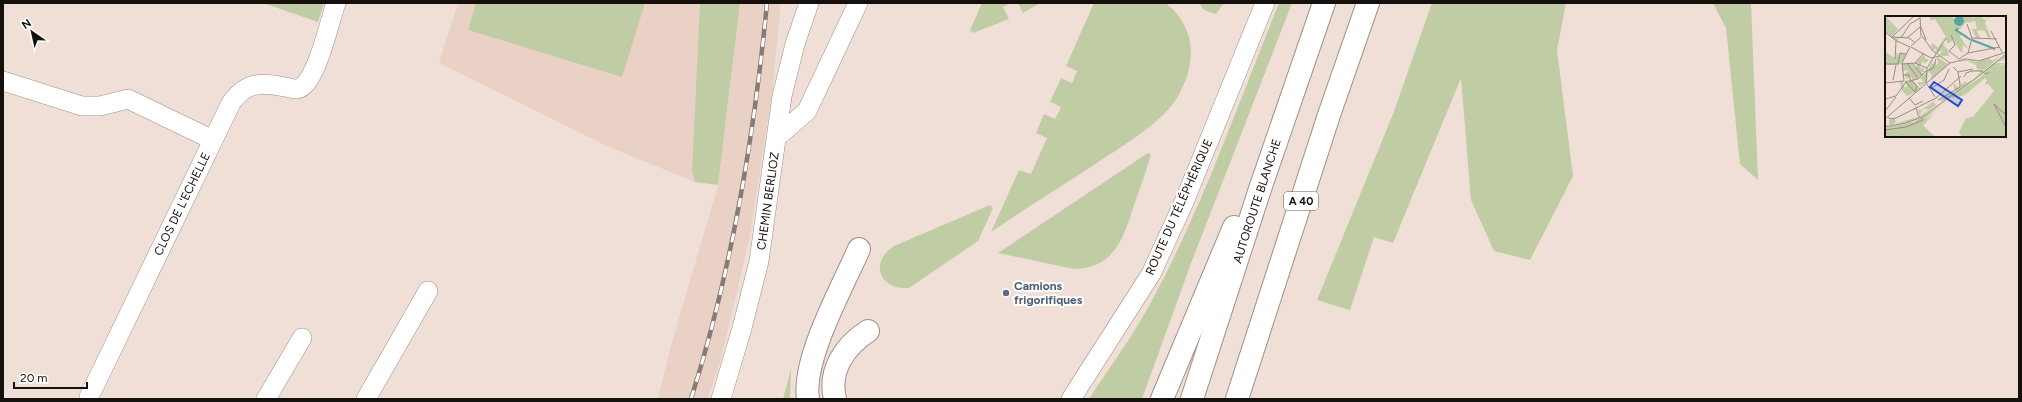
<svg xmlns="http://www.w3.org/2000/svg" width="2022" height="402" font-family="Figtree,sans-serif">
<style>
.built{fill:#ead1c5}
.green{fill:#c0cca3}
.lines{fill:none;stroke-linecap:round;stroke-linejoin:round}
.street-casing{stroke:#a08f88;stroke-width:20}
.highway-casing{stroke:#a08f88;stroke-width:24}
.street{stroke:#fff;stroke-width:19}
.highway{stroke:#fff;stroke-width:22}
.rail-casing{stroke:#877b75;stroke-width:4.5}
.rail{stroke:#fff;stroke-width:3;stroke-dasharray:9;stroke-linecap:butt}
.service-dot{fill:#5c6f8a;stroke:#fff;stroke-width:1.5}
.labels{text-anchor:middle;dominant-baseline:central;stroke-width:4;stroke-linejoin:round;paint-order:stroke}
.shield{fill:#fff;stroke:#5c5856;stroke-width:1}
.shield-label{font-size:11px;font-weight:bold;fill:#16100d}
.street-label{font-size:12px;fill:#16100d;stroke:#fff}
.service-label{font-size:12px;font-weight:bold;fill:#4e5e75;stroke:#fff;text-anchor:start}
.inset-river{fill:none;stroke:#55a7a7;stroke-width:2}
.inset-road{fill:none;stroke:#998c86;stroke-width:1}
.view{fill:#1d4ed8;fill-opacity:0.15;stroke:#1d4ed8;stroke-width:2}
.inset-edge{fill:none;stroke:#16100d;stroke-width:2}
</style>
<rect width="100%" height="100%" fill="#f0dfd6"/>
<path class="built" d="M458,3H700L692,170L695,182L611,148L439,63Z
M740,3H781L772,94L749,241L721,359L708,399H658L670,349L718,185Z"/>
<path class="green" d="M263,3H324L318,22Z
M476,3H645L622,77L468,30Z
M700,3H740L718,185L695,182L692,170Z
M982,3H1011L1003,7L1009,19L973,33L970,30Z
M1018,3H1040L1023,13Z
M1094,3H1165C1176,10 1184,22 1188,34C1195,56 1188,80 1177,98C1159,126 1120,147 1094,165C1060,187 1025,209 991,232L1019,170L1031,174L1047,138L1036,133L1044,114L1055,119L1061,107L1050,102L1061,78L1072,83L1077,71L1066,66Z
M1199,3H1224L1216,14L1204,10Z
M1279,3H1292L1190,266L1142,399H1089C1109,368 1132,337 1150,304C1202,209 1238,104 1279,3Z
M1432,3H1566L1557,50L1573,176L1530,260L1494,251L1471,200L1461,78L1393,243L1374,237L1350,310L1317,300L1393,114Z
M1713,3H1751L1758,180L1740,164L1726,28Z
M1148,153L1151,155C1146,171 1140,188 1134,205C1124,237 1115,268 1074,269L998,253Z
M990,205L993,208L978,241L909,288C879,290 869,262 894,246Z
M791,369L790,399H783Z"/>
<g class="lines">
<defs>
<path id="street" d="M3,81L82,106H100L128,99L213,140
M777,137L807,111L858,3
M89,397L231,103C248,79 264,83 290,88C295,89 298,90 302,87C318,75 329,23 336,3
M266,399L302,338
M366,399L428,291
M721,399L742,328L759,261L782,96L795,44L809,3
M1071,399L1151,274L1184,202L1265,3"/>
<path id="highway" d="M808,399C802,359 842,288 859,249
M835,399C828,370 845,346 868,331
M1162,399L1234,227
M1192,399L1260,189L1324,3
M1237,399L1329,115L1368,3"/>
</defs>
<use href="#street" class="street-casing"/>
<use href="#highway" class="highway-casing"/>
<use href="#street" class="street"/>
<use href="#highway" class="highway"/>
<defs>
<path id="rail" d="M691,399C732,270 754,138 767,3"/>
</defs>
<use href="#rail" class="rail-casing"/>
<use href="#rail" class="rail"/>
</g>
<circle class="service-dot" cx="1006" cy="293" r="4"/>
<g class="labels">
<rect class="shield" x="1284" y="192" width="34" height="18" rx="3"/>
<g class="shield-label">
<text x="1301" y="201">A 40</text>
</g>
<g class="street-label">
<text transform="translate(768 201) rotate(-82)">CHEMIN BERLIOZ</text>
<text transform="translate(1257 201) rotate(-72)">AUTOROUTE BLANCHE</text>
<text transform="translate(182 204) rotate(-64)">CLOS DE L'ECHELLE</text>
<text transform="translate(1179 207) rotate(-66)">ROUTE DU TÉLÉPHÉRIQUE</text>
</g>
<g class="service-label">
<text x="1014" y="286">Camions<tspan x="1014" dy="14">frigorifiques</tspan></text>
</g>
</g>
<g transform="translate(1885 16)">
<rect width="121" height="121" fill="#f0dfd6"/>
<path d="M0,0L13,13L7,20L12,22L19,18L11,25L0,16ZM70,0L68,1L72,11L77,0L90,2L89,0H98L97,2L100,4L103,0L100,7L106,22H103L100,15L95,14L92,15L95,22H91L87,13H92L90,5L80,7L73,15L86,23L80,22L78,18L75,20L83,33L78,29L77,35L79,36H76L68,24L63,28L60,22L57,27L63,34L64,40H57L55,38L58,34L52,37L51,33L47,34L46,29L48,27L53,32L58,24L61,21L50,3L46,5L45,1H41ZM1,36L10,42L12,36L14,41L15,38H21L16,48L4,49L0,48ZM39,38L40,42L44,44L39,48L38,45L35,50L36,53L38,51L40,56H36L37,59L28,65L26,60L21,63L20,57L23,56L22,54L17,55L18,48L26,47L30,52L33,48L31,47ZM121,39V43L110,47H121L107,52L121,48V121H77L74,116L81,102L88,101L109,75L103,68L100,69L102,64L100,62L81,78L74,81L73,79V82L72,84L71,80L68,83V81L64,82L96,61L106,49ZM115,40L90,63L58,85L54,84L70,75L68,68H70V73L71,68L73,72L81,65V67L89,63L97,55H83L100,53H92L91,49L83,45L70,46L81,44L92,46L105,42L107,45ZM52,41L63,48L45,65L47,59L43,55L42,66L35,70L32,66H39L35,62L42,56L47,46L48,49L51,45V50L53,47ZM15,65L18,66L19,71H22L21,66L28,65L36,73L22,80L16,73ZM52,83L48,87L52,88L38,99L28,105L0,110V108L4,109V104L9,102L11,106L7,109L35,100L44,93H39L34,99L33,92L35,95ZM56,89L39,104L48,99L38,109L50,121H0V112L29,106Z" fill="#c0cca3"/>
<path d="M69 5a5 5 0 1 1 10 0a5 5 0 1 1-10 0Z" fill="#55a7a7"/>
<path class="inset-river" d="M73,12L71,14L86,24M87,24L110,33"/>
<path class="inset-road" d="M35,0L36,20M82,8L87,22M36,11L41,24M106,15L117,36M0,16L10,24L25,31M66,19L70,29L64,35L74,43M37,20L47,34L65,47M7,21L29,0M7,21L24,22L29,26M16,22L25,8L35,2M22,22L35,11M87,22L112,23M26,30L36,21M26,31L46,42L55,40M83,37L87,22M10,43L11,25M74,43L83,37L115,31M22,47L33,62M27,47L37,59M30,47L39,37M0,48H14M13,48L15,37L21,38M17,48L30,47L42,52M68,51L73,56L88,53M42,55L48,52L51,43M73,56L75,68M18,59H24L26,66M79,61L81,57L87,55H96L101,58L104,56M8,64L11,49M19,65L17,47L25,31M20,66L33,63L41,55M21,66L30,76L32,70L27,65M0,67L19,65M41,67L42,52L61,22M42,68L50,81M47,72L59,64L64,53M24,82L30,89L38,85M0,83L11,80L21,66M53,84L75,71V67M0,95L11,81M121,99L109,88L121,111M3,101L5,103L11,102L51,82L76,60M0,103L65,47L81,43L94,45L121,36M0,111L21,107L37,101L90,63L121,38M0,114L21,111L38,104L33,99L31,91"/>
<path class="view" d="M49,66L77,84L73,90L45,71Z"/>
<rect width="121" height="121" class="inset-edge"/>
</g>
<rect width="2022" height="402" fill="none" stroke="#16100d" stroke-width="8"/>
<g transform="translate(32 32) rotate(326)" stroke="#ffffff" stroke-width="3" paint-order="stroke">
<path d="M0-3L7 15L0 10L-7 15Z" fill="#16100d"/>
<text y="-6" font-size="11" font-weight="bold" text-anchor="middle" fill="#16100d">N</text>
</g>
<path d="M14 382v6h73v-6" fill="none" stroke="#16100d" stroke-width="2"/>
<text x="20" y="382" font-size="12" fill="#16100d" stroke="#ffffff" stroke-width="3" paint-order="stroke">20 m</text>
</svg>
